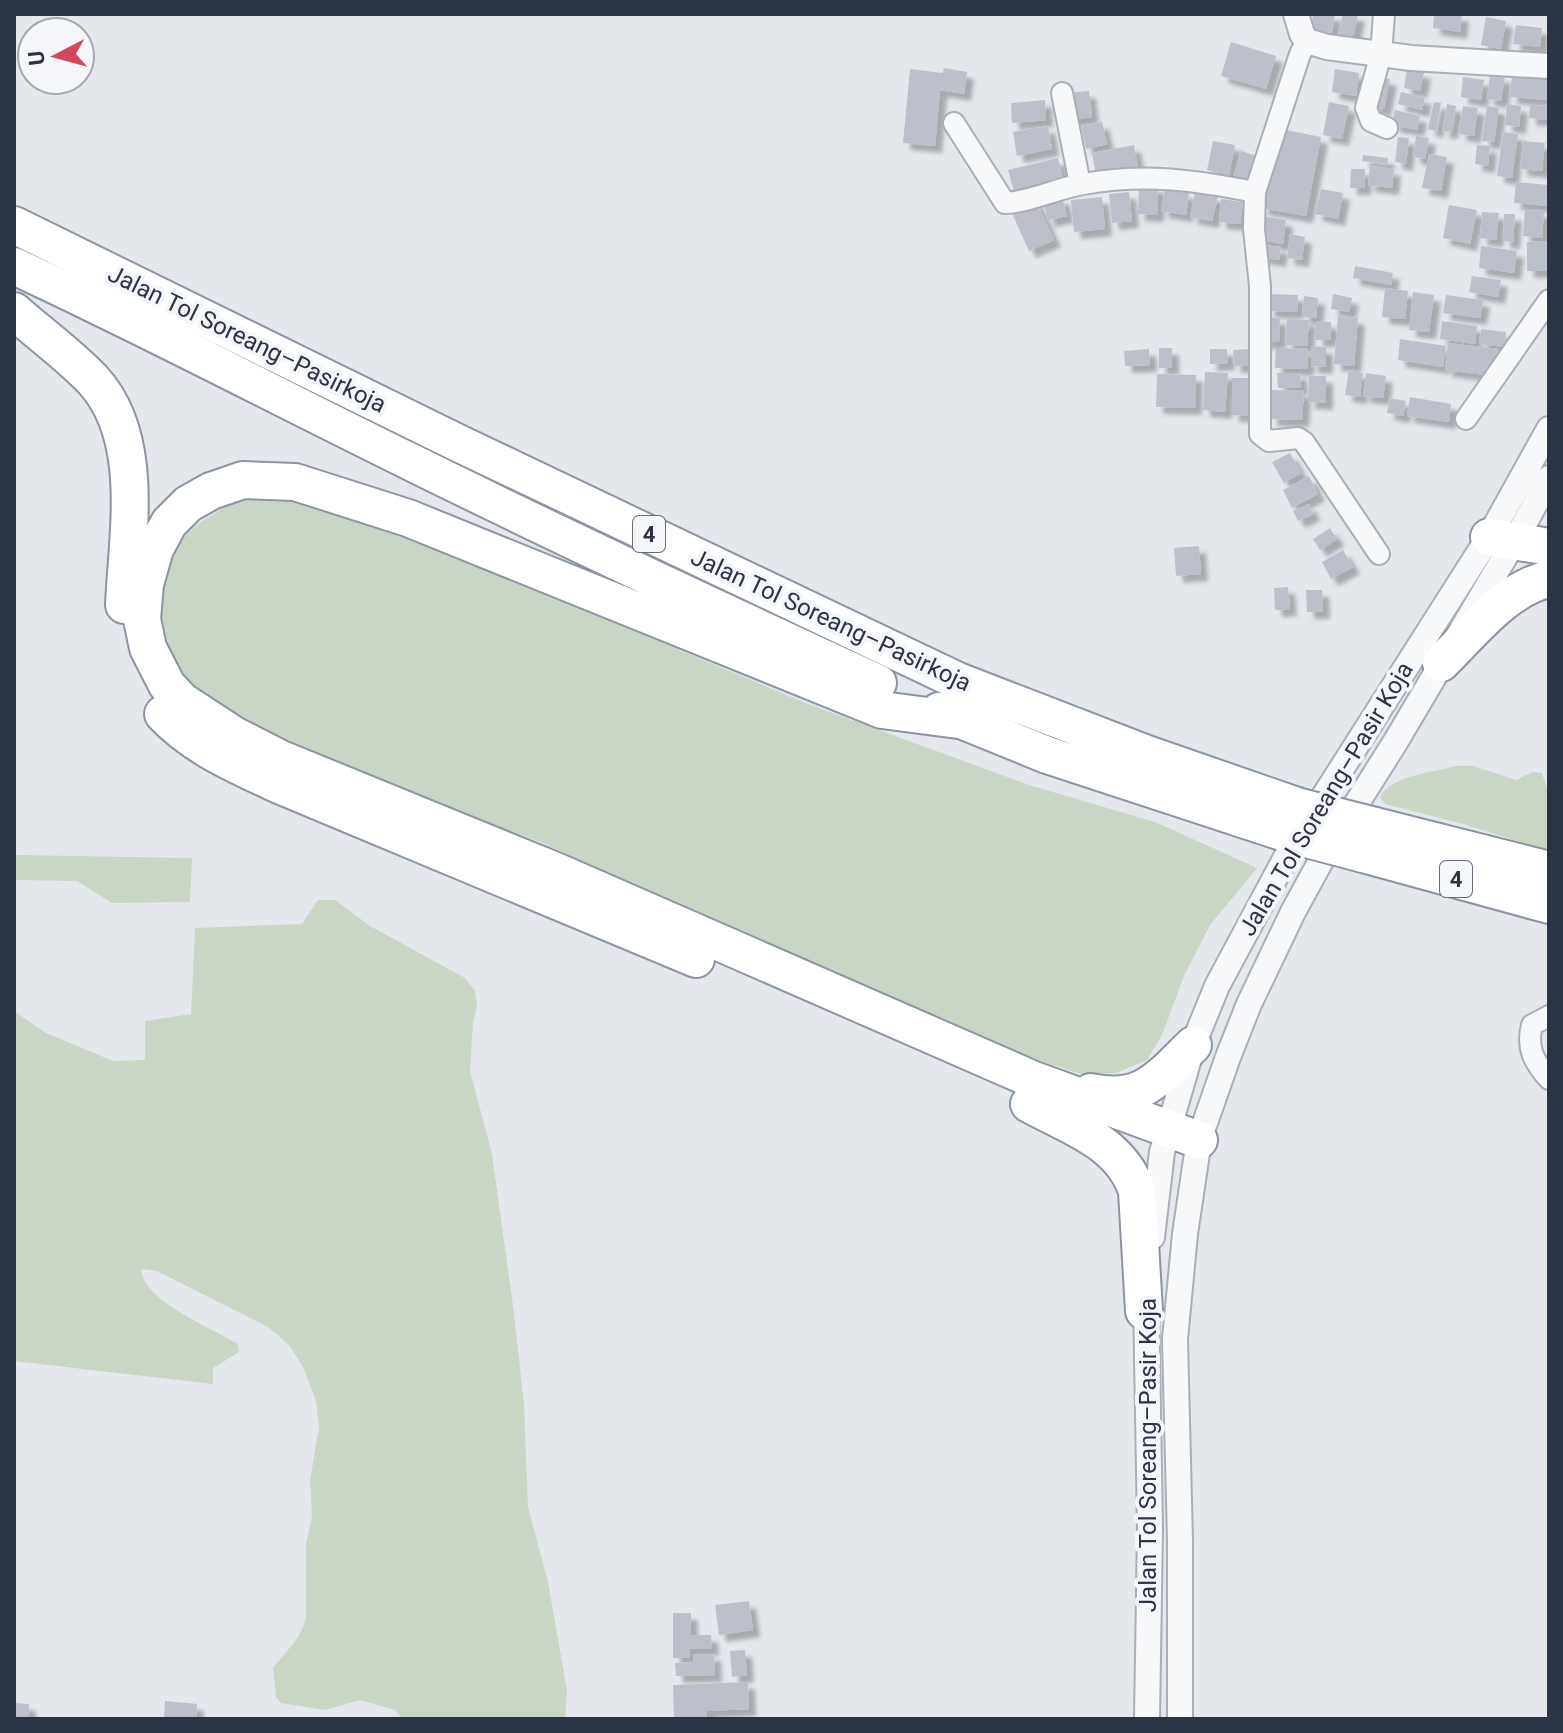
<svg xmlns="http://www.w3.org/2000/svg" width="1563" height="1733" font-family="Roboto,sans-serif">
<style>
.green{fill:#c9d6c5}
.building{fill:#bbc0ca;filter:url(#shadow)}
.lines{fill:none;stroke-linecap:round;stroke-linejoin:round}
.minor-casing{stroke:#a9aeb7;stroke-width:24}
.tertiary-casing{stroke:#a9aeb7;stroke-width:28}
.motorway-casing{stroke:#8b94a3;stroke-width:40}
.minor{stroke:#f7f8fa;stroke-width:20}
.tertiary{stroke:#f7f8fa;stroke-width:24}
.motorway{stroke:#fff;stroke-width:36}
.motorway-bridge-casing{stroke:#8b94a3;stroke-width:40;stroke-linecap:butt}
.motorway-bridge{stroke:#fff;stroke-width:36}
.labels{text-anchor:middle;dominant-baseline:central;stroke-width:8;stroke-linejoin:round;paint-order:stroke}
.shield{fill:#f4f6f9;stroke:#676e7b;stroke-width:2}
.shield-label{font-size:22px;font-weight:bold;fill:#2b3445}
.street-label{font-size:24px;fill:#2b3445;stroke:#f4f6f9}
</style>
<defs>
<filter id="shadow"><feDropShadow dx="7" dy="7" stdDeviation="2" flood-color="#0004"/></filter>
</defs>
<rect width="100%" height="100%" fill="#e4e7ec"/>
<path class="green" d="M302,496L420,541L808,704L1029,785L1155,822L1257,868L1210,925L1184,976L1162,1035L1147,1060L1116,1073L1084,1075L1047,1063L952,1026L747,938L541,842L326,767L227,723L176,675L164,655L158,602L169,558L182,538L201,522L238,499Z
M1455,766H1473L1516,780L1533,772L1542,773L1549,795V851L1463,824L1385,804L1380,797C1391,775 1433,773 1455,766Z
M14,855L192,858L190,902L112,903L77,881L17,880L14,882Z
M318,900H335L370,926L465,978L475,991L477,1007L473,1022L470,1071L492,1154L514,1313L524,1405L528,1507L548,1582L567,1691L565,1719H402L395,1710L360,1700L325,1710L281,1703L276,1697L273,1668C285,1652 302,1638 306,1617V1544L312,1517L310,1480L319,1427L316,1401L304,1369L290,1346L268,1327L157,1271L141,1269C143,1301 212,1328 238,1344L239,1352L213,1368V1384L14,1361V1011L46,1033L113,1061L145,1060V1021L191,1014L195,928L302,924Z"/>
<path class="building" d="M1313,14H1335L1332,33L1311,30Z
M1343,14H1358L1353,39L1338,36Z
M1434,14H1462L1460,32L1433,28Z
M1486,17L1506,21L1501,49L1481,45Z
M1516,25L1542,28L1540,47L1513,44Z
M1231,42L1276,56L1266,89L1221,76Z
M944,68L967,72L964,94L940,90L935,146L903,143L910,69L943,73Z
M1335,69L1359,73L1356,96L1332,92Z
M1407,69L1424,72L1420,91L1404,88Z
M1490,75L1505,77L1501,101L1487,99Z
M1512,76L1549,79V100L1510,97Z
M1378,77L1390,79L1384,109L1372,107Z
M1463,77L1484,80L1481,100L1461,97Z
M1089,91L1092,117L1070,120L1067,93Z
M1401,92L1425,98L1422,110L1398,104Z
M1045,100L1046,120L1012,123L1011,103Z
M1329,102L1349,106L1342,139L1323,135Z
M1434,102L1441,103L1436,131L1428,129Z
M1447,104L1456,106L1451,132L1442,131Z
M1507,104L1521,106L1519,127L1505,125Z
M1530,105L1549,106V120L1529,118Z
M1463,106L1478,108L1474,136L1459,134Z
M1487,106L1499,108L1494,142L1482,141Z
M1395,110L1420,116L1417,130L1392,125Z
M1102,122L1107,144L1086,149L1081,126Z
M1048,126L1052,149L1017,156L1013,132Z
M1276,128L1321,137L1306,216L1261,208Z
M1503,132L1518,134L1512,178L1497,176Z
M1416,136L1429,138L1425,159L1413,157Z
M1398,137L1409,138L1406,164L1395,162Z
M1213,141L1235,145L1229,175L1207,170Z
M1523,141L1545,143L1542,171L1520,169Z
M1134,145L1138,168L1096,175L1092,153Z
M1477,145L1490,146L1488,166L1475,164Z
M1241,151L1260,157L1252,183L1233,178Z
M1429,154L1447,157L1441,191L1422,188Z
M1363,155L1388,158L1387,164L1362,161Z
M1058,158L1063,180L1014,192L1008,170Z
M1370,166L1394,169L1392,188L1368,185Z
M1351,169H1365L1364,188H1350Z
M1516,182L1549,185V206L1514,203Z
M1139,186H1158L1157,215L1138,214Z
M1165,189L1189,193L1186,215L1161,211Z
M1321,189L1343,193L1338,219L1315,214Z
M1129,192L1132,221L1112,223L1109,194Z
M1195,192L1218,196L1212,221L1190,217Z
M1062,197L1067,216L1048,220L1044,201Z
M1102,197L1105,229L1074,232L1071,200Z
M1035,199L1054,240L1029,251L1011,211Z
M1221,199L1243,202L1240,224L1219,222Z
M1449,205L1477,210L1470,244L1443,238Z
M1525,210L1544,211L1542,238L1523,236Z
M1482,212L1499,213L1496,240L1480,238Z
M1504,214H1515L1513,242L1503,241Z
M1262,216L1286,220L1283,244L1258,240Z
M1290,234L1305,237L1302,260L1287,258Z
M1548,241L1549,271H1527V242Z
M1261,245L1281,247L1279,260L1260,257Z
M1481,246L1517,251L1514,273L1479,268Z
M1355,266L1393,273L1391,285L1353,278Z
M1472,276L1501,280L1498,297L1469,292Z
M1385,288L1408,291L1405,319L1382,317Z
M1413,292L1434,295L1429,332L1409,330Z
M1268,294L1298,295L1297,312L1268,311Z
M1333,294L1352,298L1349,312L1331,309Z
M1446,295L1483,300L1480,318L1443,313Z
M1304,296L1318,298L1316,318L1302,317Z
M1338,316L1358,318L1354,366L1334,364Z
M1264,317L1280,318L1279,342H1263Z
M1287,319L1309,320L1307,346L1285,345Z
M1316,321L1331,322V340H1316Z
M1442,321L1477,326L1475,344L1440,339Z
M1481,329L1506,332L1504,347L1479,344Z
M1400,339L1446,346L1443,367L1398,360Z
M1448,343L1498,349L1494,376L1445,370Z
M1311,346L1326,347V367L1311,366Z
M1159,348H1172V368H1159Z
M1276,348L1308,349L1307,369L1275,368Z
M1149,349L1150,365L1125,366L1124,351Z
M1210,349H1227L1228,363L1210,364Z
M1248,349L1250,365L1234,366L1233,350Z
M1349,370L1363,373L1360,397L1345,395Z
M1205,372L1228,373L1225,412L1203,410Z
M1277,373H1300L1301,388H1278Z
M1366,373L1386,376L1383,398L1363,396Z
M1157,374L1196,375L1195,408L1156,407Z
M1309,376H1326V403L1308,402Z
M1232,378H1253V416L1232,415Z
M1272,390L1304,391L1302,420L1270,419Z
M1410,397L1451,404L1449,422L1407,416Z
M1390,398L1406,401L1403,416L1387,413Z
M1290,453L1301,473L1284,483L1272,462Z
M1309,476L1318,494L1292,508L1283,490Z
M1309,504L1313,514L1298,521L1293,511Z
M1330,528L1337,539L1320,550L1313,539Z
M1199,546L1201,574L1176,576L1174,548Z
M1343,550L1353,567L1331,579L1322,562Z
M1288,587L1290,609L1275,610L1274,588Z
M1306,590H1322L1323,612H1307Z
M749,1601L753,1630L719,1635L715,1605Z
M673,1613H691V1635H711L712,1649H690V1658H673Z
M745,1650L747,1675L732,1677L730,1651Z
M693,1654H714L715,1675L676,1676L675,1663L693,1662Z
M748,1682L749,1709L707,1711V1719H674L673,1685Z
M165,1701L197,1704L196,1719H164Z
M14,1703L29,1704V1719L14,1718Z"/>
<g class="lines">
<defs>
<path id="minor" d="M1384,14L1381,54L1366,108L1371,121L1387,128
M1307,41L1300,54L1255,192L1254,229L1260,286V434L1269,441L1298,438L1304,442L1379,554
M1062,93L1080,184
M954,123L1005,203C1031,202 1057,188 1083,184C1146,173 1193,180 1255,192
M1466,419L1549,300
M1549,1016L1532,1025C1526,1048 1534,1062 1549,1079"/>
<path id="tertiary" d="M1296,14L1302,34L1307,41L1327,47L1411,58L1549,66
M1152,1237L1162,1152L1193,1045L1217,986L1291,848L1489,537L1549,429
M1146,1297L1150,1529L1147,1719
M1180,1719V1541L1175,1339L1185,1234L1199,1140L1228,1057L1249,1004L1293,912L1323,857L1396,741L1522,528L1549,478"/>
<path id="motorway" d="M14,225L456,442L958,681L1147,754L1300,807
M14,266C150,329 282,399 417,465C569,540 723,612 878,683
M14,311C40,334 69,355 93,380C146,438 127,534 124,605
M1489,537L1549,547
M1441,663C1471,634 1506,588 1549,579
M939,711L1047,755L1288,834
M163,714C195,748 237,765 279,785L696,959
M958,720L882,710L408,518L295,482L243,480L211,491L188,504L169,523L155,549L145,584L142,619L148,648L167,685L182,701L234,735L281,759L558,872L1034,1080L1199,1140
M1375,826L1549,870
M1363,854L1549,905
M1091,1092C1142,1103 1159,1078 1193,1045
M1029,1104C1071,1127 1121,1142 1137,1191L1144,1311"/>
</defs>
<use href="#minor" class="minor-casing"/>
<use href="#tertiary" class="tertiary-casing"/>
<use href="#motorway" class="motorway-casing"/>
<use href="#minor" class="minor"/>
<use href="#tertiary" class="tertiary"/>
<use href="#motorway" class="motorway"/>
<defs>
<path id="motorway-bridge" d="M1300,807L1375,826
M1288,834L1363,854"/>
</defs>
<use href="#motorway-bridge" class="motorway-bridge-casing"/>
<use href="#motorway-bridge" class="motorway-bridge"/>
</g>
<g class="labels">
<g class="shield">
<rect x="633" y="516" width="32" height="36" rx="6"/>
<rect x="1440" y="861" width="32" height="36" rx="6"/>
</g>
<g class="shield-label">
<text x="649" y="534">4</text>
<text x="1456" y="879">4</text>
</g>
<g class="street-label">
<text transform="translate(247 339) rotate(26)">Jalan Tol Soreang–Pasirkoja</text>
<text transform="translate(831 620) rotate(25)">Jalan Tol Soreang–Pasirkoja</text>
<text transform="translate(1326 799) rotate(-59)">Jalan Tol Soreang–Pasir Koja</text>
<text transform="translate(1148 1455) rotate(-90)">Jalan Tol Soreang–Pasir Koja</text>
</g>
</g>
<rect width="1563" height="1733" fill="none" stroke="#2b3445" stroke-width="32"/>
<g transform="translate(56 56) rotate(264)"><circle r="38" fill="#f4f6f9" stroke="#a4a8b1" stroke-width="2"/>
<path d="M0-6L14 30L0 20L-14 30Z" fill="#d1495b"/>
<text y="-12" font-size="22" font-weight="bold" text-anchor="middle" fill="#2b3445">U</text>
</g>
</svg>
